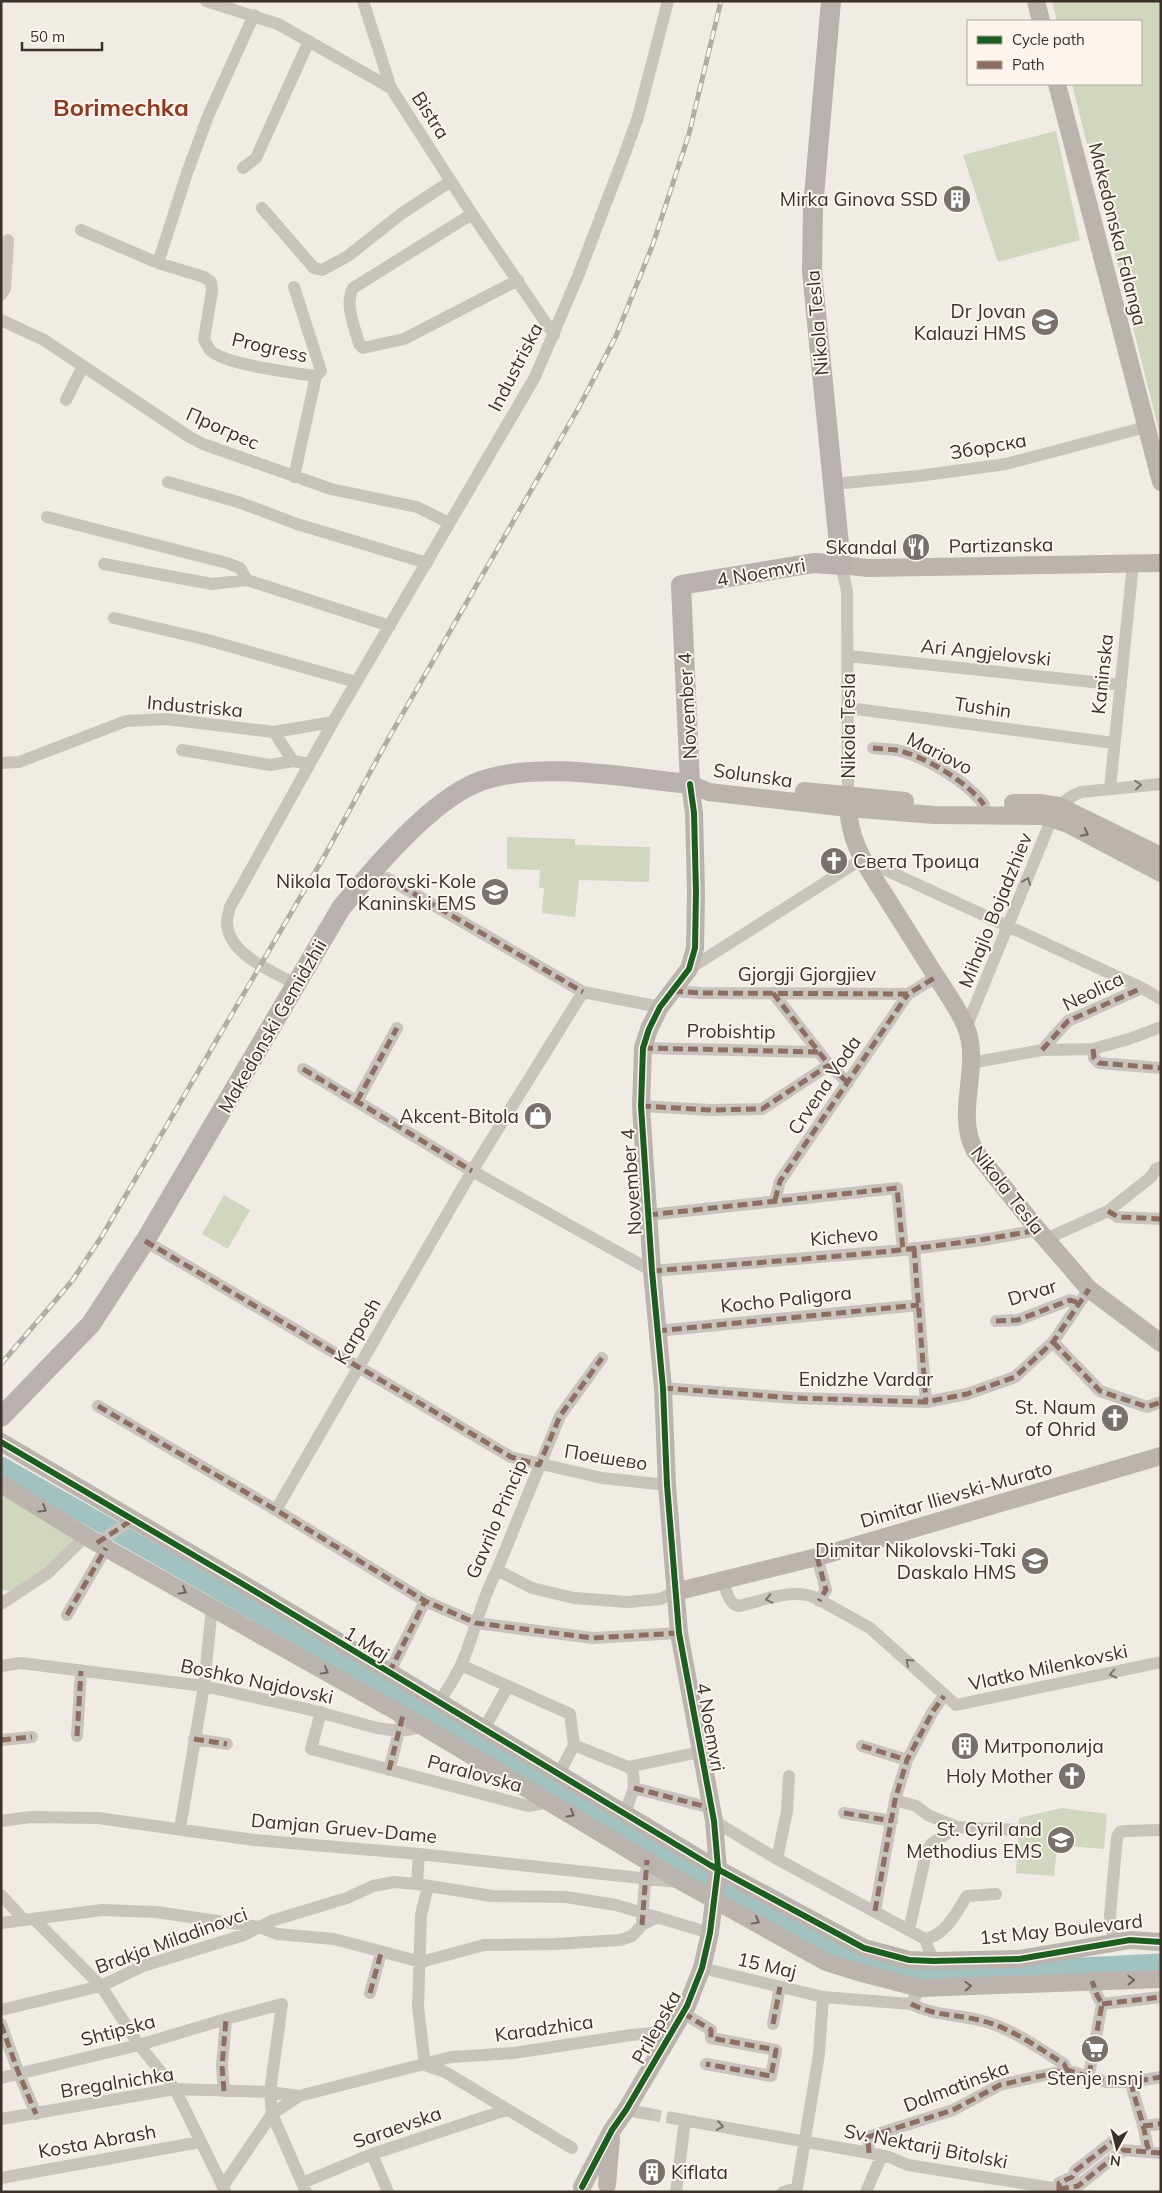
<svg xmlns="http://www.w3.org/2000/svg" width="1162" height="2193" font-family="Mulish,sans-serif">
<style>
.green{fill:#d1d6bf}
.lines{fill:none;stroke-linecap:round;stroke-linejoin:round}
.river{stroke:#a1c2c1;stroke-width:19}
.street-tunnel{stroke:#ccc6c0;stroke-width:12;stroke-dasharray:12 6;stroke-linecap:butt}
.street{stroke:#c9c3be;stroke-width:12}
.secondary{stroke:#bab3ae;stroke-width:18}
.primary{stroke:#b8b1ad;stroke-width:20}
.rail-casing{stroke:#b1aca8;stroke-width:5}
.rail{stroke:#fbf5ee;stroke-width:3;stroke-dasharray:9;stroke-linecap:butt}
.quiet{stroke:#8d6e63;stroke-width:5;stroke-dasharray:10 5;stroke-linecap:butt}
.cycleway-casing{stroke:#fbf5ee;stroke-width:9}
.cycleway{stroke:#1b5e20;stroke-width:6}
.oneway{stroke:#7b726d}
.oneway2{stroke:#6e645f}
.labels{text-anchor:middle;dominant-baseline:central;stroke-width:4;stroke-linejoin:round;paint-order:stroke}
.street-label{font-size:19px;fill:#3b302b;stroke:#fbf5ee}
.poi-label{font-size:19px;fill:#3b302b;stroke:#fbf5ee;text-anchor:end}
.district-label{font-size:24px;font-weight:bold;fill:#8c3b22;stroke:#fbf5ee}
</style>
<rect width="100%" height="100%" fill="#f0ebe5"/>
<path class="green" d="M1052,1H1161V439L1072,84H1141V21H1057Z
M1056,131L1080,240L998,262L963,155Z
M507,837L575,839V845L650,847L649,882L579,880L575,917L542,913L544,888H539L540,870L507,869Z
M224,1195L250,1210L228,1249L202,1234Z
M1,1492L75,1538L63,1556L11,1592L1,1589Z
M1062,1808L1107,1814L1104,1849L1057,1845L1054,1876L1016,1873L1019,1818Z"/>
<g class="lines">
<path class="river" d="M1,1466L378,1681L812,1938L856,1959L897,1968L945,1974L1161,1963"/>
<path class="street-tunnel" d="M649,2114L672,2118"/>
<path class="street" d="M206,1L278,24L391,88L472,214L554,335
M363,1L391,88
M254,15L208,116L187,173L158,263L204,277L211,282L212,291L204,340C206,343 208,347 210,350C225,365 294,373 316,376L294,477
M243,168L256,158L309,41
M262,208L314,268L322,270L348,256L401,214L451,181
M472,214L353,288C344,304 355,327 359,344L363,348L404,339L518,280
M81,230L158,263
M294,287L321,371L316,376
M1,295L5,289L8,240
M1,320L44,340L188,436L203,444L331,489L417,507L449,523
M66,400L83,366
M168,482L238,502L297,524L427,563
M833,484L918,476L1006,464L1146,427
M47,517L227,563L240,568L247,580
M104,564L212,584L247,580L390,626
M841,565L847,591L848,795
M114,618L204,639L356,682
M848,656L1121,685
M848,708L1114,743
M274,732L293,761
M873,748C881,749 889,749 896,750C923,755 969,783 984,805
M182,750L270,765L293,761L310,764
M1,763L19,762L126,721L166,719L274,732L333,722
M1110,788L1133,564
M387,878L583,992L660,1007
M689,969L862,859L1142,988L1161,999
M296,984C273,972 227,954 227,922C227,917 229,911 230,907L333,722L535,377L578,276L624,156L638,117L668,1
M673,991L702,993L908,994L936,977
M773,993L829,1065L848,1083
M966,1028L1052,818C1060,805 1067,797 1081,792L1161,784
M643,1048L818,1052
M1093,1049L1094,1058L1099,1063L1161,1068
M1042,1050L1068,1021L1142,988
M971,1063L1042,1050L1093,1049L1129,1039L1161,1027
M303,1069L472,1171L652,1271L903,1250L983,1240L1038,1230
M357,1101L397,1028
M641,1106L711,1110L762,1109L829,1065
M775,1200L780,1181L908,994
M1108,1211L1118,1217L1161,1219
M648,1215L897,1188L903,1250
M1046,1239L1108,1211L1151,1177L1156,1169L1161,1167
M145,1241L511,1457L602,1478L667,1485
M914,1248L926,1402
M996,1321L1018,1320L1070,1300L1079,1303
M657,1331L919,1305
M1053,1342L1100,1391L1147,1407L1161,1402
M663,1388L795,1398L926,1402L967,1394L1015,1377L1053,1342L1089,1289
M98,1406L276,1510L425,1601L476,1623L593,1638L679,1633
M276,1510L472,1171L583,992
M97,1543L132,1520
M817,1557L826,1590L819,1601
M497,1570L532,1588L574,1598L628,1602L660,1599L675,1592
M723,1581C727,1591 728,1604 739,1606C762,1601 794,1587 816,1598L870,1628L956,1705L1161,1662
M1,1604L48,1573L86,1536
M67,1615L106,1548
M461,1665L570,1714L574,1745L628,1767L633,1771L634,1788L625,1813
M1,1666L21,1663L204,1686L307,1709L377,1728L399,1731L424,1727
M389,1673L425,1601
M439,1702C447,1690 455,1678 461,1665C475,1633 481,1600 497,1570L560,1416L602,1358
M321,1712L311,1749L528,1806L551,1802
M484,1729L508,1686
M77,1736L81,1671
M194,1739L227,1744
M1,1740L32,1737
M862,1746L907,1760
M628,1767L700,1752
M389,1770L401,1724
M559,1774L574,1745
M634,1788L711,1808
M895,1800L916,1806L928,1815L957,1827L1017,1830
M844,1813L892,1821
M1,1821L30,1817L98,1818L254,1840L419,1854L677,1882
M714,1821L777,1859L925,1939L933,1961
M180,1828L204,1686L212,1607
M777,1859L787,1811L789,1776
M417,1884L419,1854
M428,1886L421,1915L418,2007L425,2065L445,2072L572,2148
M1,1895L24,1920
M875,1911L895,1800L907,1760L933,1711L944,1696
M34,1919L101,1986L139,2045L175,2089L225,2191
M642,1920L646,1871
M1,1923L102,1910L156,1912L259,1927L271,1921L347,1898L373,1886L394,1882L417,1884L492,1896L566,1897L616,1905L710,1933
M909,1930L925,1858L931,1844L957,1827
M925,1939C946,1935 956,1913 967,1896L996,1894
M1114,1943L1110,1915L1117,1837L1120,1832L1125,1831L1161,1830
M702,1968L823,1997L911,2004L920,1988
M370,1993L381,1953
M911,2004C935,2016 954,2014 979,2020C1010,2027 1037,2047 1064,2064L1067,2070
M1102,2004L1161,1997
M1,2010L101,1986L143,1966L244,1935L259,1927L277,1934L334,1939L421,1962L484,1945L554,1944L620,1940L632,1936L642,1925L658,1917
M683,2013L711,2030V2038L776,2050L771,2076L706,2064
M1,2024L19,2074L36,2114
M773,2024L780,1987
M1089,2075L1102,2004L1097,1995L1092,1981
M1,2078L139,2045L226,2019L282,2004L270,2092L272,2114L306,2192
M1131,2082C1134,2097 1139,2110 1143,2125C1146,2134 1145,2143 1150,2152
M224,2091L222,2066L226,2019
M626,2110L649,2114
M672,2118L869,2153L889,2157L908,2165L1059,2189L1078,2186L1123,2150L1161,2153
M1,2119L175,2089L270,2092L299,2096
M1143,2126L1161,2124
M869,2153L868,2137L953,2110L1000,2085L1067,2070L1106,2082H1131L1161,2077
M372,2154L388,2192
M1,2178L200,2142
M302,2183L372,2154L506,2110
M223,2186L272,2114L299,2096L451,2057L514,2053L631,2035L652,2033L667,2038
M1059,2190V2183L1072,2177L1075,2171L1116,2139
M676,2192L685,2120
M783,2192L797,2188L819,2054L823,1997
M866,2192L881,2157"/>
<path class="secondary" d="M1036,1L1041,21
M1057,84L1161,482
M841,565L868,568L1161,563
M690,784L709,792L848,808L934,815L1043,816L1068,824L1161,873
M804,791L905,801
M848,795C846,837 864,863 886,897C903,924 920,951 937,978C947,993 959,1010 966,1027C982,1067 954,1112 975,1151L1038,1230L1089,1289L1161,1343
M1013,803H1039L1059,806L1161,856
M1,1442L241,1583L710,1865L864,1948L909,1960L933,1961L1019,1959L1130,1940L1161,1942
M1,1484L97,1543L424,1727L684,1883L826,1962L858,1972L920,1988L1161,1979
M675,1592L817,1557L1161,1456
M607,2185L611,2138
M582,2187L612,2130L626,2110L687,2006L702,1968L710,1933L718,1868L714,1821L679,1633L667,1485L663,1388L652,1271L641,1106L643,1048L649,1029L660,1007L689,969L695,948L696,892L694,813L690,784"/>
<path class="primary" d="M1,1417L91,1324L145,1241L341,908C374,869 428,803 476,783C534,759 628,778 690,784L681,585L814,563L841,565L812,272L813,207L831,1"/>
<defs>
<path id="rail" d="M1,1364L72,1281L102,1236L325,855L391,734L579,407L616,336L653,244L689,134L721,1"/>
</defs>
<use href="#rail" class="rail-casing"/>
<use href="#rail" class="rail"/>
<path class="quiet" d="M873,748C881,749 889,749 896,750C923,755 969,783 984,805
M387,878L583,992
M673,991L702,993L908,994L936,977
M773,993L829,1065L848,1083
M643,1048L818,1052
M1093,1049L1094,1058L1099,1063L1161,1068
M1042,1050L1068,1021L1142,988
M303,1069L472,1171
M357,1101L397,1028
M641,1106L711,1110L762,1109L829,1065
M775,1200L780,1181L908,994
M1108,1211L1118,1217L1161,1219
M648,1215L897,1188L903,1250
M145,1241L511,1457L539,1465L560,1416L602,1358
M914,1248L926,1402
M652,1271C781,1260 911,1254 1038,1230
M996,1321L1018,1320L1070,1300L1079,1303
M657,1331L919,1305
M1053,1342L1100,1391L1147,1407L1161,1402
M663,1388L795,1398L926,1402L967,1394L1015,1377L1053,1342L1089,1289
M98,1406L276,1510L425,1601L476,1623L593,1638L679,1633
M97,1543L132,1520
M817,1557L826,1590L819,1601
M67,1615L106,1548
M389,1673L425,1601
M77,1736L81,1671
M194,1739L227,1744
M1,1740L32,1737
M862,1746L907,1760
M389,1770L403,1715
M634,1788L711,1808
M844,1813L892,1821
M875,1911L895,1800L907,1760L933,1711L944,1696
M642,1925L647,1860
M370,1993L381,1953
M911,2004C935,2016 954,2014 979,2020C1010,2027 1037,2047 1064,2064L1067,2070
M1102,2004L1161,1997
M683,2013L711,2030V2038L776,2050L771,2076L706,2064
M1,2024L19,2074L36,2114
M773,2024L780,1987
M1089,2075L1102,2004L1097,1995L1092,1981
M1131,2082C1134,2097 1139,2110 1143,2125C1146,2134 1145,2143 1150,2152
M224,2091L222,2066L226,2019
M1143,2126L1161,2124
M869,2153L868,2137L953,2110L1000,2085L1067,2070L1106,2082H1131L1161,2077
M1059,2189L1078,2186L1123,2150L1161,2153
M1059,2192V2183L1072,2177L1075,2171L1116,2139"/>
<defs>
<path id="cycleway" d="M1,1442L241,1583L710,1865L864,1948L909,1960L933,1961L1019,1959L1130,1940L1161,1942
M582,2187L612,2130L626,2110L687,2006L702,1968L710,1933L718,1868L714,1821L679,1633L667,1485L663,1388L652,1271L641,1106L643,1048L649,1029L660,1007L689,969L695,948L696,892L694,813L690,784"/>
</defs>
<use href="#cycleway" class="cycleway-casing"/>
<use href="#cycleway" class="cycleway"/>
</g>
<defs><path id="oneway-chevron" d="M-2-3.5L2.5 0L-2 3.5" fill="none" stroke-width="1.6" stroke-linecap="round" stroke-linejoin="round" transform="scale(1.25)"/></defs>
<g class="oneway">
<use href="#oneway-chevron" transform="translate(1138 785) rotate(-4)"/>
<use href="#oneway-chevron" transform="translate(1027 881) rotate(-68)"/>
<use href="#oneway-chevron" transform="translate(769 1599) rotate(167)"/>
<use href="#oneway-chevron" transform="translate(909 1662) rotate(-138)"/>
<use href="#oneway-chevron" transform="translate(1113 1674) rotate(168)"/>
<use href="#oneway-chevron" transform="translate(720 2126) rotate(10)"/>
</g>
<g class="oneway2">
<use href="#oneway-chevron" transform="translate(1085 833) rotate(28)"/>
<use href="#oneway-chevron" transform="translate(43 1509) rotate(32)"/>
<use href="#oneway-chevron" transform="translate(183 1591) rotate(29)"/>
<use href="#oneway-chevron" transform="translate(325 1671) rotate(29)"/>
<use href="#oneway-chevron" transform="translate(571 1814) rotate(31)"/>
<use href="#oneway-chevron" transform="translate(756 1921) rotate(29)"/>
<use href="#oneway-chevron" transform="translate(1131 1980) rotate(-2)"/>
<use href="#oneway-chevron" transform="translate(968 1986) rotate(-2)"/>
</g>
<defs>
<symbol id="building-disc" viewBox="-11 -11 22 22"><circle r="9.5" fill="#7a716c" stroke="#fbf5ee"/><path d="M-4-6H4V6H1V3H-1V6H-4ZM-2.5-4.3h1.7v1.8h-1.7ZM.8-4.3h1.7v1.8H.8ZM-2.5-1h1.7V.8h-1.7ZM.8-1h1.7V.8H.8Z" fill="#fff"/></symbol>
<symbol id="school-disc" viewBox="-11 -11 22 22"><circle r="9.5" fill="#7a716c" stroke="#fbf5ee"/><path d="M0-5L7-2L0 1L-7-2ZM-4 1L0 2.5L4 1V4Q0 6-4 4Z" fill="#fff"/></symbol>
<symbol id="restaurant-disc" viewBox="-11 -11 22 22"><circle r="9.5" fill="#7a716c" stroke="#fbf5ee"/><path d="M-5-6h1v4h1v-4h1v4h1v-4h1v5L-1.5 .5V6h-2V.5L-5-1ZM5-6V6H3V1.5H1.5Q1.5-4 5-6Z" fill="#fff"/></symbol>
<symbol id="church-disc" viewBox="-11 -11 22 22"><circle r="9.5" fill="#7a716c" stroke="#fbf5ee"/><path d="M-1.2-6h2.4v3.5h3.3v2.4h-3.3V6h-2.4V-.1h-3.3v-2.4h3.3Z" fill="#fff"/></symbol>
<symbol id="shop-disc" viewBox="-11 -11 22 22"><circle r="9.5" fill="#7a716c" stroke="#fbf5ee"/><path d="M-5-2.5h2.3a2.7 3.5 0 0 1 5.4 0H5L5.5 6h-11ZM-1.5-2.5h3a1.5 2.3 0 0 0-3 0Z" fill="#fff"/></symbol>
<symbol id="supermarket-disc" viewBox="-11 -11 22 22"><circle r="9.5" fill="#7a716c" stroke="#fbf5ee"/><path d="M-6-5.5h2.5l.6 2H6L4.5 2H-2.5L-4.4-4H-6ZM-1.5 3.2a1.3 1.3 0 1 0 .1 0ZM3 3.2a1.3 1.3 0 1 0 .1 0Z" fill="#fff"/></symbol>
</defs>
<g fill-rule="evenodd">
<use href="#building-disc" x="941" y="183" width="32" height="32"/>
<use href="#school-disc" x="1029" y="306" width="32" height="32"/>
<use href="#restaurant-disc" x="900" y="531" width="32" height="32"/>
<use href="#church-disc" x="818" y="845" width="32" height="32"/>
<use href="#school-disc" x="479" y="876" width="32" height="32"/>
<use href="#shop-disc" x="522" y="1100" width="32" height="32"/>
<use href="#church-disc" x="1099" y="1402" width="32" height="32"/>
<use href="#school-disc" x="1019" y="1545" width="32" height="32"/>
<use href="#building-disc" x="949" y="1730" width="32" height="32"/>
<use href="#church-disc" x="1056" y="1760" width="32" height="32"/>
<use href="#school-disc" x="1045" y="1824" width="32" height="32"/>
<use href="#supermarket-disc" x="1079" y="2033" width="32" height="32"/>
<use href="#building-disc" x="636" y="2156" width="32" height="32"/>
</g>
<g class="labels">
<g class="street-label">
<text transform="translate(431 115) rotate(57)">Bistra</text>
<text transform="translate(1118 234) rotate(76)">Makedonska Falanga</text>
<text transform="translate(817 323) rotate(-95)">Nikola Tesla</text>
<text transform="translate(270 347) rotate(13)">Progress</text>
<text transform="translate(515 367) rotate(-63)">Industriska</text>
<text transform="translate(223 428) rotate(24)">Прогрес</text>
<text transform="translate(988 446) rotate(-10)">Зборска</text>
<text transform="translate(1001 545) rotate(-1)">Partizanska</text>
<text transform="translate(761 572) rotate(-10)">4 Noemvri</text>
<text transform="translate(986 652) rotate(6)">Ari Angjelovski</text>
<text transform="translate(1102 674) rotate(-84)">Kaninska</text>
<text transform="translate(195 706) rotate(5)">Industriska</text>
<text transform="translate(687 706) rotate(-93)">November 4</text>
<text transform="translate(983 707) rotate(8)">Tushin</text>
<text transform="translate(848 726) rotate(-90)">Nikola Tesla</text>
<text transform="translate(940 753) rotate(27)">Mariovo</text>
<text transform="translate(753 775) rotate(8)">Solunska</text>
<text transform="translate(995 910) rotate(-68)">Mihajlo Bojadzhiev</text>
<text x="807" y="974">Gjorgji Gjorgjiev</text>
<text transform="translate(1093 991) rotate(-26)">Neolica</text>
<text transform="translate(272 1026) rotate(-60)">Makedonski Gemidzhii</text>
<text transform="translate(731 1031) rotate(1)">Probishtip</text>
<text transform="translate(824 1085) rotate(-56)">Crvena Voda</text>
<text transform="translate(631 1182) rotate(-94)">November 4</text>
<text transform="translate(1008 1190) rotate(52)">Nikola Tesla</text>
<text transform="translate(844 1236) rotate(-5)">Kichevo</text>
<text transform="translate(1032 1292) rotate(-17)">Drvar</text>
<text transform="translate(786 1299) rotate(-6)">Kocho Paligora</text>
<text transform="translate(357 1331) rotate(-60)">Karposh</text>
<text x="866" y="1379">Enidzhe Vardar</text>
<text transform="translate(606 1457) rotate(9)">Поешево</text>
<text transform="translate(956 1494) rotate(-16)">Dimitar Ilievski-Murato</text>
<text transform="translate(496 1519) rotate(-67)">Gavrilo Princip</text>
<text transform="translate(367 1643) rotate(31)">1 Maj</text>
<text transform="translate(1048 1667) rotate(-12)">Vlatko Milenkovski</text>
<text transform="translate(257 1681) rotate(12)">Boshko Najdovski</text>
<text transform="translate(711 1727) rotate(80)">4 Noemvri</text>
<text transform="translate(475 1773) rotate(15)">Paralovska</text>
<text transform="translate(344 1828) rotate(5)">Damjan Gruev-Dame</text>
<text transform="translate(1061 1929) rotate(-6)">1st May Boulevard</text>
<text transform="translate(171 1940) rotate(-20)">Brakja Miladinovci</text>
<text transform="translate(767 1965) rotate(13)">15 Maj</text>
<text transform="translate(656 2027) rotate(-61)">Prilepska</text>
<text transform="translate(544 2028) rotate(-8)">Karadzhica</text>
<text transform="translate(118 2030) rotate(-15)">Shtipska</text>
<text transform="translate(117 2082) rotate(-9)">Bregalnichka</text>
<text transform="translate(956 2086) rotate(-21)">Dalmatinska</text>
<text transform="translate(397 2127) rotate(-19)">Saraevska</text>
<text transform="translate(97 2141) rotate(-10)">Kosta Abrash</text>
<text transform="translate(926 2146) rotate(11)">Sv. Nektarij Bitolski</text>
</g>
<g class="poi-label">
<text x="938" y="199">Mirka Ginova SSD</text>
<text x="1026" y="311">Dr Jovan<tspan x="1026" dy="22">Kalauzi HMS</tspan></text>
<text x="897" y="547">Skandal</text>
<text x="853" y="861" text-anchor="start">Света Троица</text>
<text x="476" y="881">Nikola Todorovski-Kole<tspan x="476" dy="22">Kaninski EMS</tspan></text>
<text x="519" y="1116">Akcent-Bitola</text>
<text x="1096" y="1407">St. Naum<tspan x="1096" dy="22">of Ohrid</tspan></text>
<text x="1016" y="1550">Dimitar Nikolovski-Taki<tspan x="1016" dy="22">Daskalo HMS</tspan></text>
<text x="984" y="1746" text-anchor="start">Митрополија</text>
<text x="1053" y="1776">Holy Mother</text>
<text x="1042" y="1829">St. Cyril and<tspan x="1042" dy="22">Methodius EMS</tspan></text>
<text x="1095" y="2078" text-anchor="middle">Stenje nsnj</text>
<text x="671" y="2172" text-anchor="start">Kiflata</text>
</g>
<g class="district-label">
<text x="121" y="107">Borimechka</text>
</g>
</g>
<rect width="1162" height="2193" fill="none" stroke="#3b302b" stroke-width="5"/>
<rect x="967" y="20" width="175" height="65" fill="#fbf5ee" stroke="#aea6a0"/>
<rect x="977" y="36" width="25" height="8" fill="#1b5e20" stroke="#aea6a0"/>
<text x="1012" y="45" font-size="15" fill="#3b302b">Cycle path</text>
<rect x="977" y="61" width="25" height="8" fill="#8d6e63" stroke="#aea6a0"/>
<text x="1012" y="70" font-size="15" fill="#3b302b">Path</text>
<g transform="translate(1117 2148) rotate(187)" stroke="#fbf5ee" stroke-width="4" paint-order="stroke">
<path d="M0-4L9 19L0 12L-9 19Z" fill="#3b302b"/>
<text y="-8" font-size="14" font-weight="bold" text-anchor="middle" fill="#3b302b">N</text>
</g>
<path d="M22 42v8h80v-8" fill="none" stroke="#3b302b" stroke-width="2.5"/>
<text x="30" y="42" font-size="15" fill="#3b302b" stroke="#fbf5ee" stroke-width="4" paint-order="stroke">50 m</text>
</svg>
